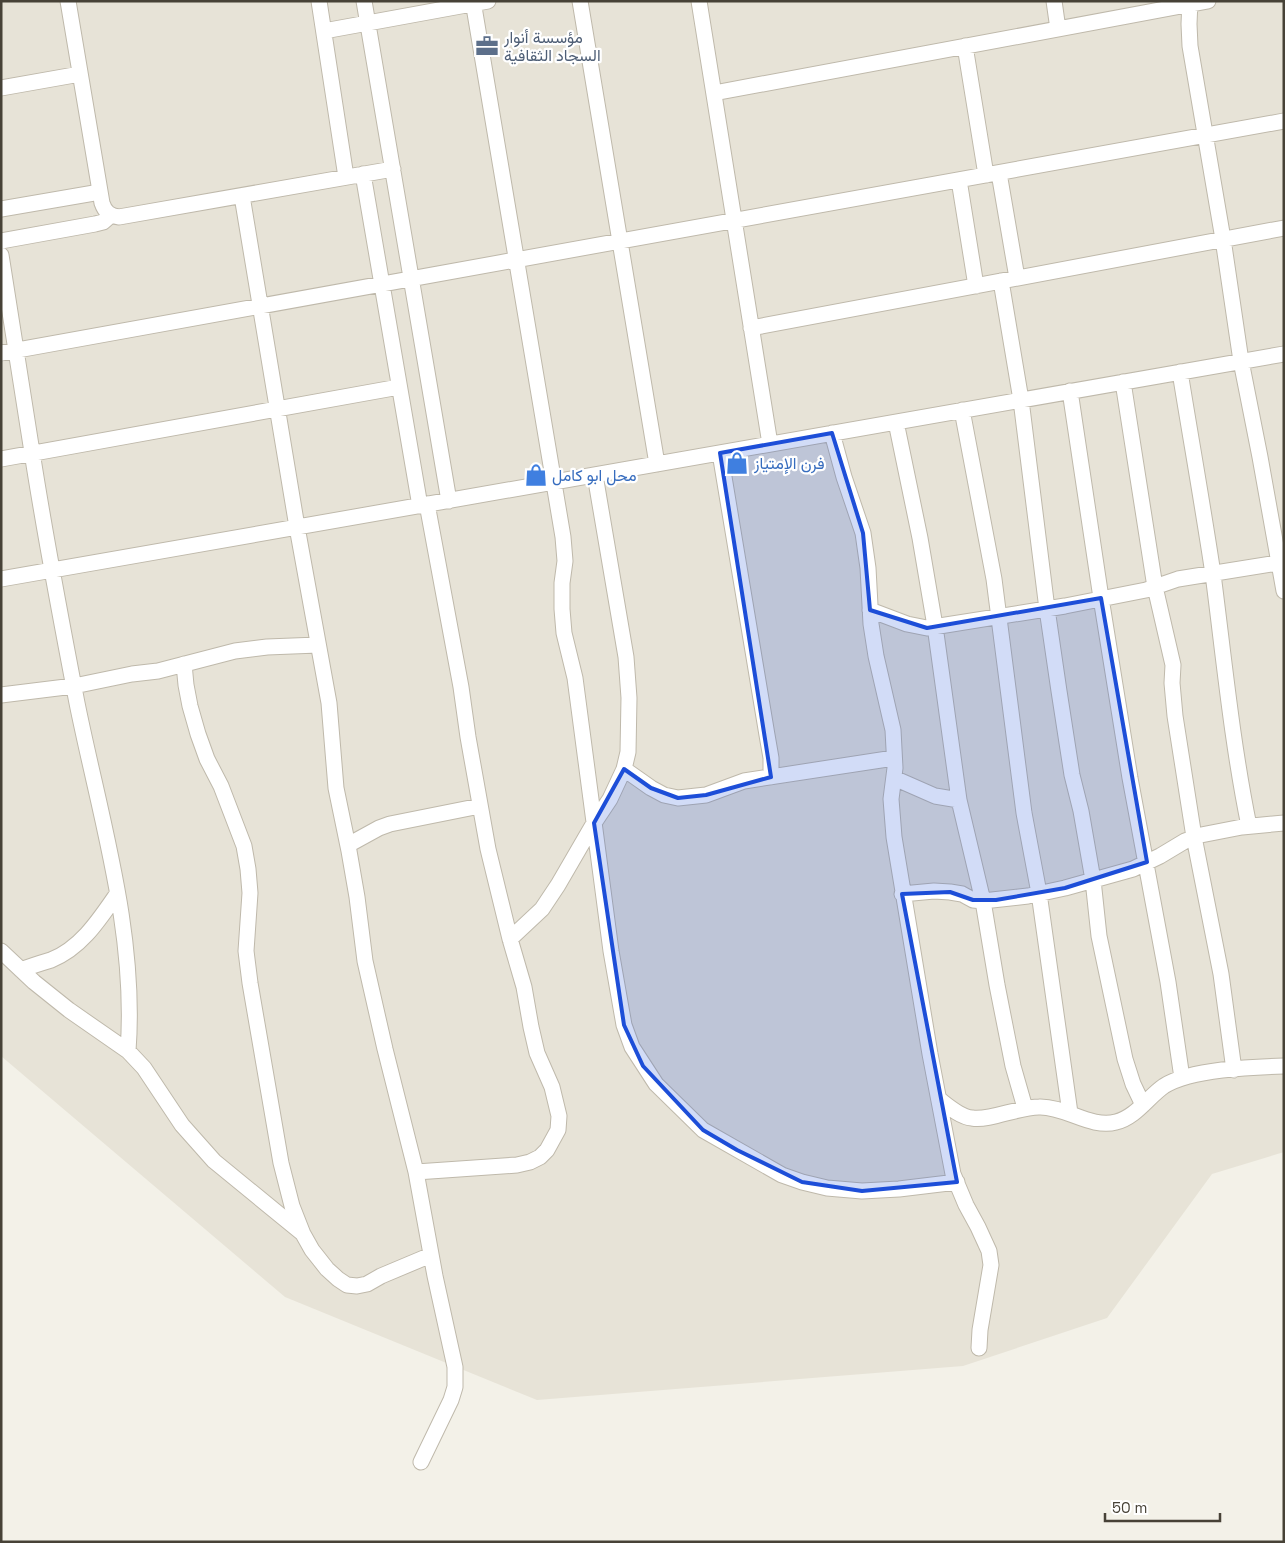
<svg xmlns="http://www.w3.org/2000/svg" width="1285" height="1543" font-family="'Space Grotesk',Vazirmatn,sans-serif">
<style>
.residential{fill:#e7e3d7}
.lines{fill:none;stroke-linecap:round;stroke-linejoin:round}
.minor-casing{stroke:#bfb9ab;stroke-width:17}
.minor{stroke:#fff;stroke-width:15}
.marked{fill:#1d4ed8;fill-opacity:0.2;stroke:#1d4ed8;stroke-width:4;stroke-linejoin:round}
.labels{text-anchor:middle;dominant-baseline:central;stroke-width:4.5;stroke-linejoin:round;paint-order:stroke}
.service-label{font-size:16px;fill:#4e5e75;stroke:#fff;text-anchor:start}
.shop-label{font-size:16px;fill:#366cbe;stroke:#fff;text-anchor:start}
</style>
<rect width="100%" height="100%" fill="#f3f1e8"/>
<path class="residential" d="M1,1H1284V1152L1212,1174L1107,1318L963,1366L537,1400L285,1297L1,1056Z"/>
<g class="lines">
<defs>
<path id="minor" d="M68,1L102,203C105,212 110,216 119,217L393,169
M319,1L346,177
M364,1L449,501
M473,1L563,537L565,561L562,583V609L564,633L575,678L611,951L624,1025L632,1047L656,1084L703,1130L782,1175L802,1182L827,1188L862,1191L899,1189L957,1182
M580,1L657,464
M699,1L770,444
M1054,1L1058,29
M1190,1L1189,24L1190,46L1223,239L1241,361L1260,457L1284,591
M324,31L488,1
M965,46L986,175
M1,88L80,74
M714,93L1208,1
M999,173L1017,278
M363,174L420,506
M959,180L976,286
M242,196L297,527L329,703L336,788L349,851L357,897L365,961L385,1049L416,1172L435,1276L455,1367V1387L451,1400L421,1462
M1,209L100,192
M1,241L95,224L103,222L111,215
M1,255C12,321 21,386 32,452C45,536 61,620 77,703C100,817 137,933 128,1051
M1001,281L1021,400L1047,609L1059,691L1072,775L1081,811L1093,880L1099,936L1125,1059L1133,1084L1143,1105
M751,328L1284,228
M1,353L1284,121
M1180,372C1191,440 1203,507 1213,574C1224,659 1232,743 1249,826
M1123,382L1155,587L1173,665L1172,683L1175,716L1194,837L1221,974L1234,1070
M1070,391L1101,598L1130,778L1168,982L1182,1078
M962,410L994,579L1024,813L1039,893L1070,1113
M896,422L920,538L935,626L959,800L983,901L997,985L1013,1066L1025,1108
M832,433L844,477L863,533L868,568L871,624L876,656L893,730L895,768L891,799L894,837L930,1054L953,1174L966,1205L978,1227L989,1251L991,1265L980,1330L979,1348
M720,453L767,735L771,758V777
M1,459L399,387
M1,579L1284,354
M870,610L907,624L927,628L1065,606L1146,590L1178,579L1284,562
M184,664L186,685L190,706L198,734L207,759L221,786L244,846L248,869L250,893L246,951L250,983L281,1163L292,1206L303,1234L312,1250L327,1269L338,1279L347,1285L357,1286L367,1284L381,1276L431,1255
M1,695L74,686L132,674L158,671L235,651L267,647L318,645
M624,769L651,788L664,795L678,798L706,795L744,781L894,758
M894,778L935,796L959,800
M348,845L379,828L390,824L480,806
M902,894L934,891L950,892L962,894L973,900L983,901L1028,896L1065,888L1133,869L1160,856L1185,841L1201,835L1242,827L1284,823
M510,939L542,909L558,885L594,823L610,799L624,769L628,752L629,698L626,657L595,475
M1,951L34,982L69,1010L128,1051L144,1068L182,1125L214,1161L302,1233
M21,970C31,966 41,963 51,960C81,948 99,920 117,894
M939,1099C948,1106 960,1117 972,1118C990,1121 1018,1107 1039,1107C1065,1106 1091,1129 1116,1122C1136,1117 1148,1097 1164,1086C1191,1069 1252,1067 1284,1066
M416,1172L517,1165L530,1162L540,1157L547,1150L558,1130L559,1116L552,1087L537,1053L531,1027L524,987L510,939L488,849L468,737L461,687L427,504"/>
</defs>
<use href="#minor" class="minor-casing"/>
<use href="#minor" class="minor"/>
</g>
<path class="marked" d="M832,433L863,533L870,610L927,628L1101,598L1147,862L1065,888L996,900H973L950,892L902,894L957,1182L862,1191L802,1182L737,1150L703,1130L643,1066L624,1025L594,823L624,769L651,788L678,798L706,795L771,777L720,453Z"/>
<defs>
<symbol id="office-bare" viewBox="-9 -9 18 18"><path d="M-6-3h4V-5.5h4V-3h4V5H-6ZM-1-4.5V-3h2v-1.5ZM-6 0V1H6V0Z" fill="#5c6f8a" stroke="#fff" stroke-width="2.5" paint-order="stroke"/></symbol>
<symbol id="shop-bare" viewBox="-9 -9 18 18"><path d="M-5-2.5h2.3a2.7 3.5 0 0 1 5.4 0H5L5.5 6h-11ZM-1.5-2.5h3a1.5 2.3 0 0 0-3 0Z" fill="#3f7fe0" stroke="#fff" stroke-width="2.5" paint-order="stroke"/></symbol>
</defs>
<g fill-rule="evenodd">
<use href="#office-bare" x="471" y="30" width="32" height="32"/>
<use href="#shop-bare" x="721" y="447" width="32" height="32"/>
<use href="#shop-bare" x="520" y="459" width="32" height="32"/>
</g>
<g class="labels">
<g class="service-label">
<text x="504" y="37">مؤسسة أنوار<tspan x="504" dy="18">السجاد الثقافية</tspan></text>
</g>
<g class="shop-label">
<text x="754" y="463">فرن الإمتياز</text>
<text x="552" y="475">محل ابو كامل</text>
</g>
</g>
<rect width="1285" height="1543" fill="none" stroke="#474237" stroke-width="5"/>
<path d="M1105 1513v8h115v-8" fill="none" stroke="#474237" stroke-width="2.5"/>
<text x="1112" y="1513" font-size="15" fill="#474237" stroke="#ffffff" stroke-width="4" paint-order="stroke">50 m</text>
</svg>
